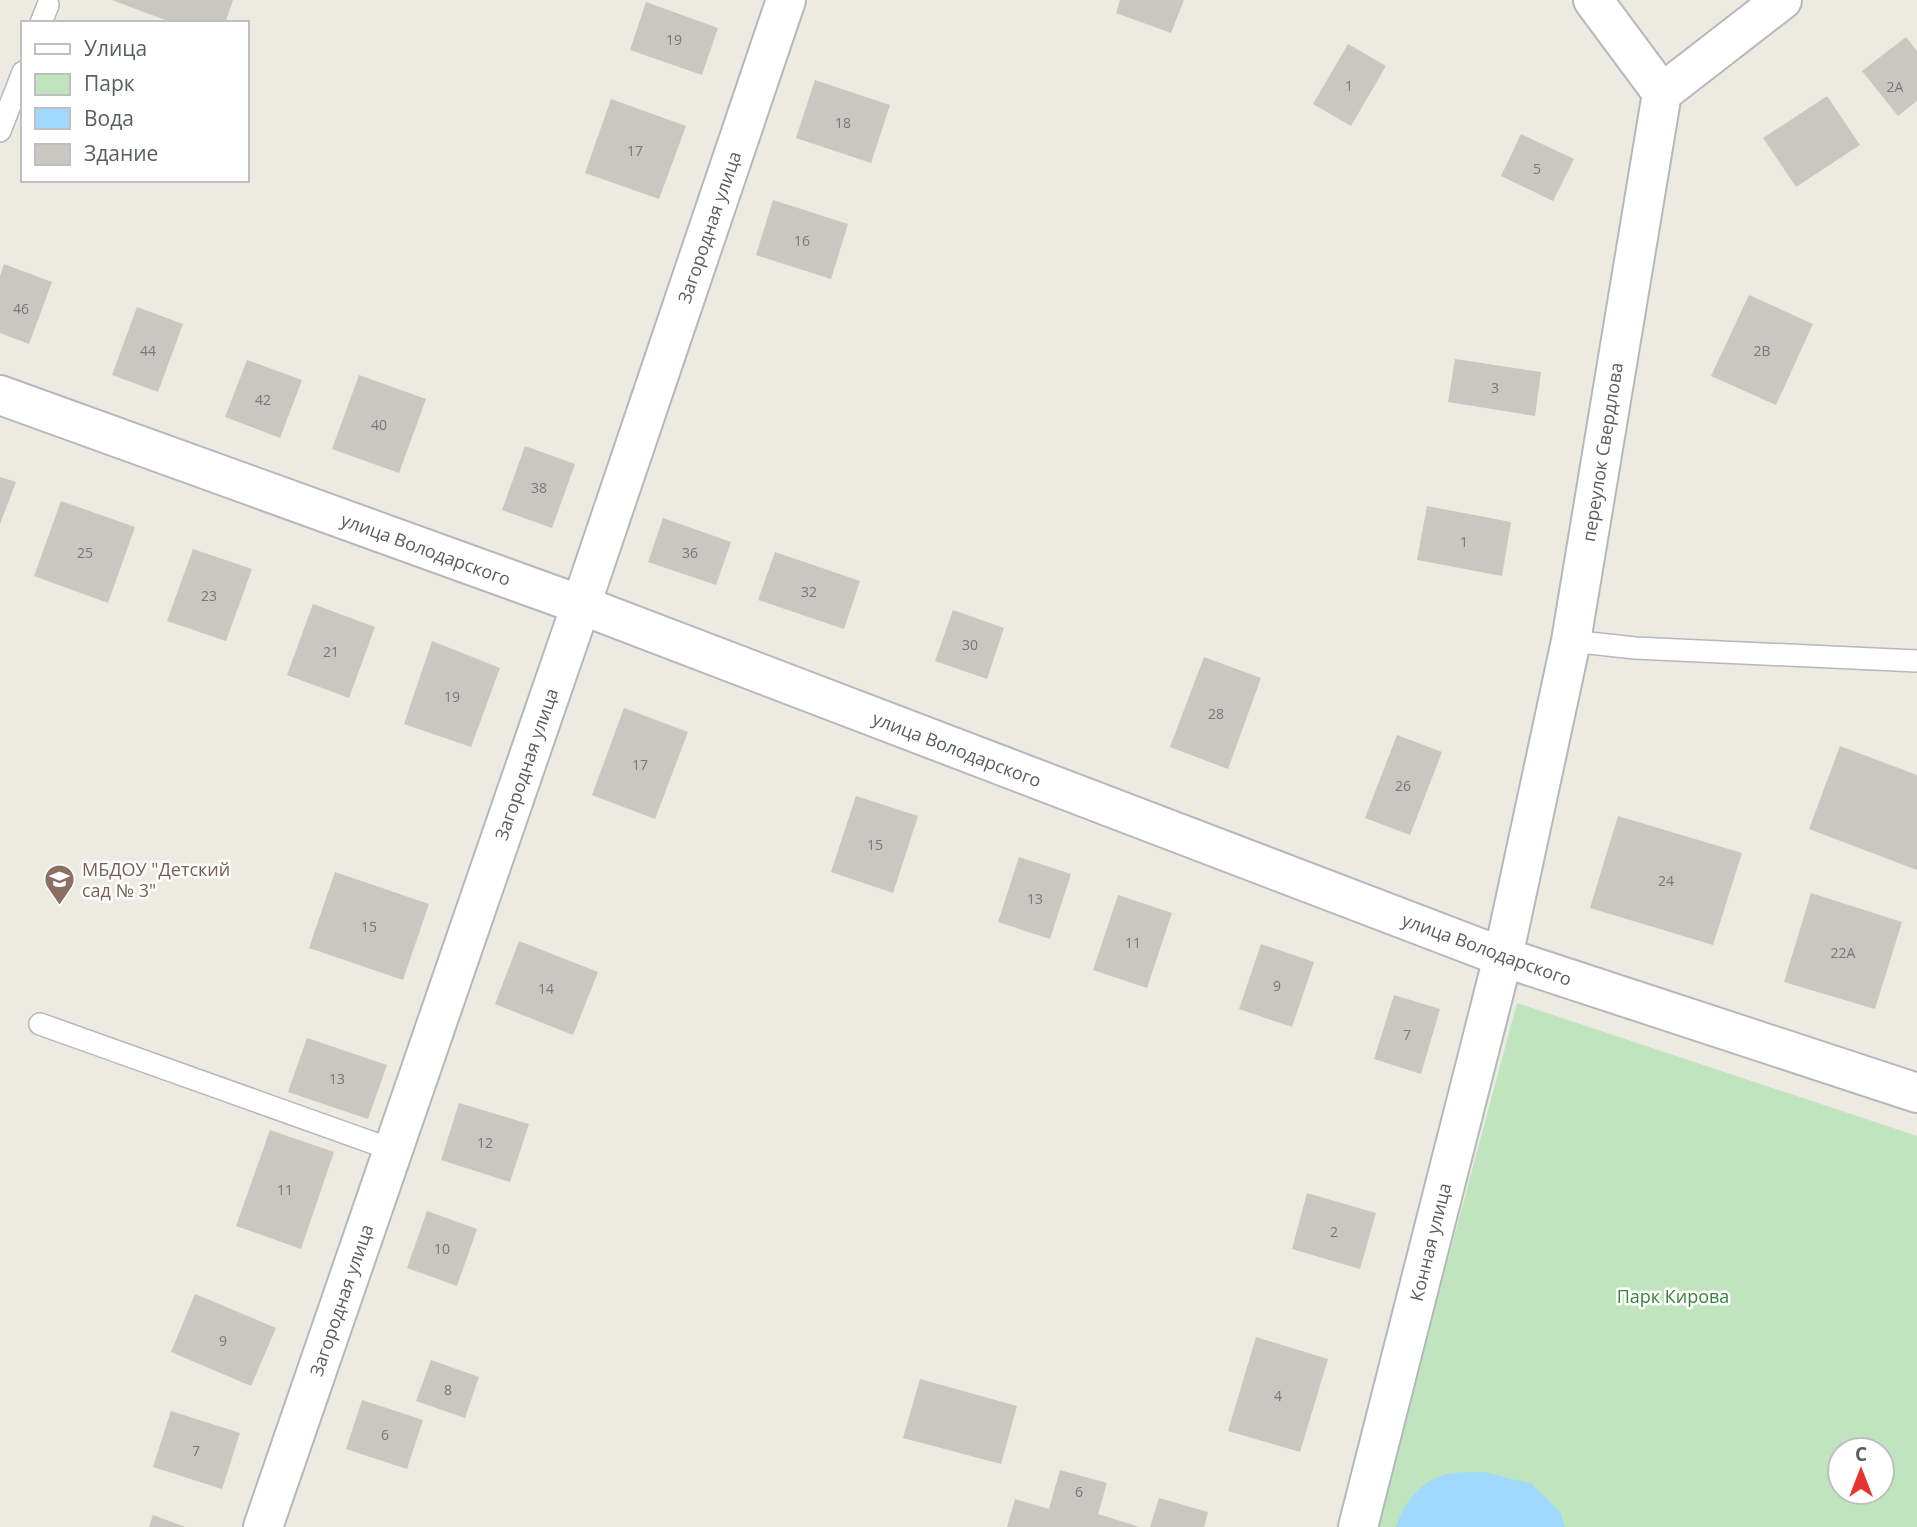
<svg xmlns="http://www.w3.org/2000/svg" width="1917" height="1527" font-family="'Open Sans',sans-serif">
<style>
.green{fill:#bfe4be;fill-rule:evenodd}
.water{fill:#a0d9fd}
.building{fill:#cac6c1}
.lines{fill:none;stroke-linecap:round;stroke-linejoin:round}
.service-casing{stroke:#b4b8bc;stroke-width:24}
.minor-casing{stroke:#b4b8bc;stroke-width:42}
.tertiary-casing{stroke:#b4b8bc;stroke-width:42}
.service{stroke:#fff;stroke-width:21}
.minor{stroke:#fff;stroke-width:38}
.tertiary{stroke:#fff;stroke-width:38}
.labels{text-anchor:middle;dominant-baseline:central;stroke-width:5;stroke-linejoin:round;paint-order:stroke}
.number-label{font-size:14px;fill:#76787a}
.street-label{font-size:18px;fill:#5a5e62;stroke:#fff}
.education-label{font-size:18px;fill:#785e54;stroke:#fff;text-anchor:start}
.park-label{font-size:18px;fill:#368437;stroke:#fff}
</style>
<rect width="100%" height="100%" fill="#edeae1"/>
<path class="green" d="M1517,1003L1917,1136V1527H1376ZM1840,1450H1882V1492H1840Z"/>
<path class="water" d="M1484,1472L1532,1484L1560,1512L1565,1527H1396C1404,1503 1419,1483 1444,1475C1456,1471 1472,1473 1484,1472Z"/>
<path class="building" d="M112,0H233L225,23H173Z
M1120,0H1184L1171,33L1116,13Z
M646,2L718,28L702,75L630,50Z
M1906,37L1917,51V101L1898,116L1862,71Z
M1348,44L1386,66L1351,126L1313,104Z
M815,80L890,105L871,163L796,138Z
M1827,96L1860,145L1796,187L1763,138Z
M611,99L686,126L659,199L585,173Z
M1521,134L1574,159L1553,201L1501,176Z
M773,200L848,224L831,279L756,255Z
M4,264L52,282L29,344L0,333V276Z
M1749,295L1813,324L1776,405L1711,376Z
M137,307L183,324L158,392L112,375Z
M1455,359L1541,372L1535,416L1448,402Z
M247,360L302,380L280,438L225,417Z
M359,375L426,399L399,473L332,449Z
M525,446L575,464L552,528L502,510Z
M0,477L16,482L0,524Z
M61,501L135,527L108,603L34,576Z
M1427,506L1511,522L1502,576L1417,560Z
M663,518L731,542L716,585L648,562Z
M193,549L252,569L226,641L167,621Z
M775,552L860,581L844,629L758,600Z
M313,604L375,627L349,698L287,675Z
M953,610L1004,628L987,679L935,661Z
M432,641L500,668L471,747L404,724Z
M1204,657L1261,678L1228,769L1170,747Z
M624,708L688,732L655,819L592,795Z
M1397,735L1442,752L1410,835L1365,818Z
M1840,746L1917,775V870L1809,829Z
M856,796L918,816L893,893L831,872Z
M1618,816L1742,853L1713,945L1590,908Z
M1019,857L1071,874L1050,939L998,922Z
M335,872L429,904L403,980L309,948Z
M1811,893L1902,922L1875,1009L1784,982Z
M1118,895L1172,913L1147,988L1093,970Z
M519,941L598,972L573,1035L495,1004Z
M1261,944L1314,962L1292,1027L1239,1009Z
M1394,995L1440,1009L1421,1074L1374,1059Z
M307,1038L387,1065L368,1119L288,1092Z
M459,1103L529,1124L510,1182L441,1160Z
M270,1130L334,1152L301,1249L236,1226Z
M1307,1193L1376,1213L1360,1269L1292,1249Z
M427,1211L477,1229L457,1286L407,1268Z
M195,1294L276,1328L251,1386L171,1352Z
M1256,1337L1328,1359L1300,1452L1228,1431Z
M431,1360L479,1377L465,1418L416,1401Z
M920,1379L1017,1406L1001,1464L903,1438Z
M362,1400L423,1420L407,1469L346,1449Z
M171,1411L240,1433L222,1489L153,1467Z
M1060,1470L1107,1483L1098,1514L1140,1527H1007L1015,1499L1049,1509Z
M1159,1498L1208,1512L1204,1527H1150Z
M153,1515L185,1527H149Z"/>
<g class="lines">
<defs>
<path id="service" d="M41,23L48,5
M0,131L23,72
M1571,641L1635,648L1917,661
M40,1024L393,1150"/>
<path id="minor" d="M1593,0L1662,93
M1503,957L1571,641L1662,93L1782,0
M263,1527L581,605L786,0"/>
<path id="tertiary" d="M0,395L581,605L1503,957L1917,1093
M1358,1527L1503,957"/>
</defs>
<use href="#service" class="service-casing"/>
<use href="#minor" class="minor-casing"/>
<use href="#tertiary" class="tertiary-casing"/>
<use href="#service" class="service"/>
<use href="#minor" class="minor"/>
<use href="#tertiary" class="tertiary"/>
</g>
<defs>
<symbol id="school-pin" viewBox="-11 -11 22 30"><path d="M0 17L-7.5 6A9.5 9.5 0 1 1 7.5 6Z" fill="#8d6e63" stroke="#fff"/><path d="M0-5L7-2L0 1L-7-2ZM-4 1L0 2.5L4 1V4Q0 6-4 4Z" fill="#fff"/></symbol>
</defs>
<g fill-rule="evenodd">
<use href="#school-pin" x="42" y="862" width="35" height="47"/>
</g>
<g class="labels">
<g class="number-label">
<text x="674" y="39">19</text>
<text x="1349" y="85">1</text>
<text x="1895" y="86">2А</text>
<text x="843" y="122">18</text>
<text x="635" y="150">17</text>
<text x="1537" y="168">5</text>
<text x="802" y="240">16</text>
<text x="21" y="308">46</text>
<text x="148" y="350">44</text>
<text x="1762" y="350">2В</text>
<text x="1495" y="387">3</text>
<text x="263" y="399">42</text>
<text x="379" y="424">40</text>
<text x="539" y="487">38</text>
<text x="1464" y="541">1</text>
<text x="85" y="552">25</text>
<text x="690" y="552">36</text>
<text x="809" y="591">32</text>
<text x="209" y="595">23</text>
<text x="970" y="644">30</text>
<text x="331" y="651">21</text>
<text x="452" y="696">19</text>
<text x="1216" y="713">28</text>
<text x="640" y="764">17</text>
<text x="1403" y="785">26</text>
<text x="875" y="844">15</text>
<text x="1666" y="880">24</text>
<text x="1035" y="898">13</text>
<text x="369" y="926">15</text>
<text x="1133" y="942">11</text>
<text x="1843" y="952">22А</text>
<text x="1277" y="985">9</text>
<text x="546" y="988">14</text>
<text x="1407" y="1034">7</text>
<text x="337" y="1078">13</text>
<text x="485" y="1142">12</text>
<text x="285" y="1189">11</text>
<text x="1334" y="1231">2</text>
<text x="442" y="1248">10</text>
<text x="223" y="1340">9</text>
<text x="448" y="1389">8</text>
<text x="1278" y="1395">4</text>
<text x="385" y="1434">6</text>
<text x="196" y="1450">7</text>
<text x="1079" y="1491">6</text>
</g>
<g class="street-label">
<text transform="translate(709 227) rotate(-71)">Загородная улица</text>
<text transform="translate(1602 452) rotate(-81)">переулок Свердлова</text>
<text transform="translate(426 549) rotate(20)">улица Володарского</text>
<text transform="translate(957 749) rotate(21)">улица Володарского</text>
<text transform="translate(526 764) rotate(-71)">Загородная улица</text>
<text transform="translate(1487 949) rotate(20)">улица Володарского</text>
<text transform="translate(1430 1242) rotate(-76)">Конная улица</text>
<text transform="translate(341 1300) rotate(-71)">Загородная улица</text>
</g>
<g class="education-label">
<text x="82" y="869">МБДОУ "Детский<tspan x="82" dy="21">сад № 3"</tspan></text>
</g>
<g class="park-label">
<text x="1673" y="1296">Парк Кирова</text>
</g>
</g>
<rect x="21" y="21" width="228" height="161" fill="#ffffff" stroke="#bdbfc0" stroke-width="2"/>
<rect x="35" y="44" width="35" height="10" fill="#ffffff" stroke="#bdbfc0" stroke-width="2"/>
<text x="84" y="56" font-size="21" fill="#5a5e62">Улица</text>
<rect x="35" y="74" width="35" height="21" fill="#bfe4be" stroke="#bdbfc0" stroke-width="2"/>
<text x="84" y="91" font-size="21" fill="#5a5e62">Парк</text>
<rect x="35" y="108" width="35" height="21" fill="#a0d9fd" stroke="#bdbfc0" stroke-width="2"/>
<text x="84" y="126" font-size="21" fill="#5a5e62">Вода</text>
<rect x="35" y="144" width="35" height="21" fill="#cac6c1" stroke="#bdbfc0" stroke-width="2"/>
<text x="84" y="161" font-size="21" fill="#5a5e62">Здание</text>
<g transform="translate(1861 1471)"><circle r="33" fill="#ffffff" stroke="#bdbfc0" stroke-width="2"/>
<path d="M0-5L12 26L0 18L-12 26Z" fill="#e6352e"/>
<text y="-10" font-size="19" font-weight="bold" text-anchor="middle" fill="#5a5e62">С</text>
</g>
</svg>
